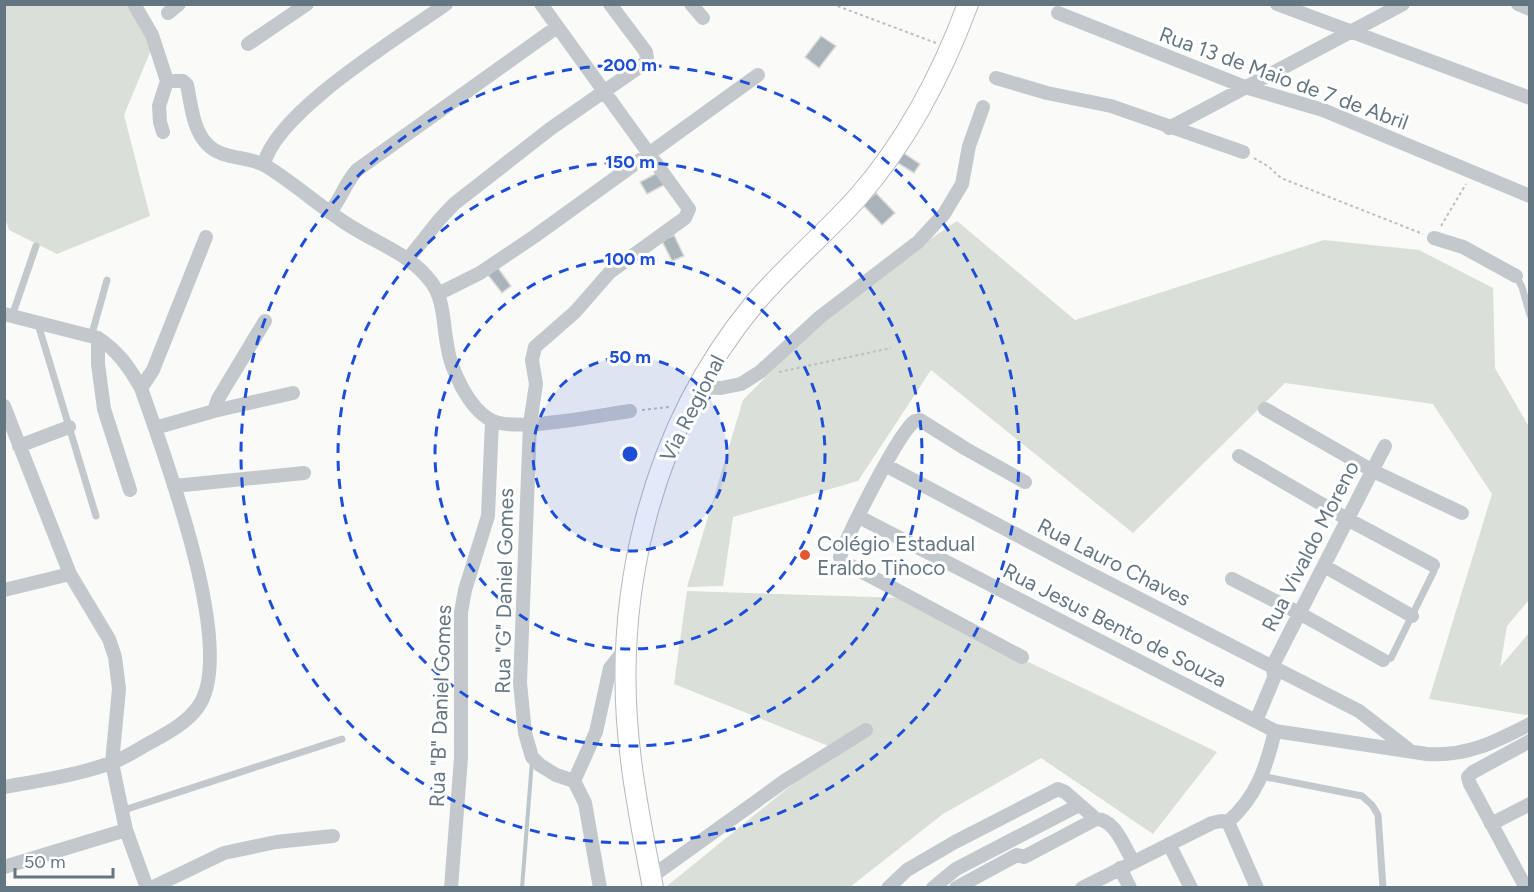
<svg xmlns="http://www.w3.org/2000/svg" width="1534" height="892" font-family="Figtree,sans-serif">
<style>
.green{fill:#dadfd7}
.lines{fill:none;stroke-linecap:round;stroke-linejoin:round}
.stream{stroke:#bbc7cb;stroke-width:4}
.building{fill:#aab3b9;stroke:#dcdcda;stroke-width:1.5}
.secondary-casing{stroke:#b3babf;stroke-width:22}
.path{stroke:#bbbfc2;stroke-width:2;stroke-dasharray:3 3;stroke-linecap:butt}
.service{stroke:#c3c8cc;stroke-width:7}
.minor{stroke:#c3c8cc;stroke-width:14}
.secondary{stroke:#fff;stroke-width:20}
.ring{fill:none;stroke:#1d4ed8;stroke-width:3;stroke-dasharray:10 8}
.poi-dot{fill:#e4572e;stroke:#fff;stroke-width:2}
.labels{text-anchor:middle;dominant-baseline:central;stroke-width:6;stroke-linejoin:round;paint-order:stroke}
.street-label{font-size:21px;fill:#657683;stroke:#fff}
.poi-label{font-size:21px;fill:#657683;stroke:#fff;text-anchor:start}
.centre{fill:#1d4ed8;stroke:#fff;stroke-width:3}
.ring-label{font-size:18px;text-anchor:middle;font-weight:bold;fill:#1d4ed8;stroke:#fff;stroke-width:6;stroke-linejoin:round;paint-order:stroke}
</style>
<rect width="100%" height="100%" fill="#fafaf8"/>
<path class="green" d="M5,5H138L156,38L124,115L150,216L57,254L9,230L5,218Z
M957,221L1075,320L1324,240L1419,250L1493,288L1495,368L1529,427V600L1507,626L1500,667L1529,633L1530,713L1526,715L1429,699L1492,494L1433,404L1285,383L1133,533L931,370L858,481L733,517L723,586L687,587L743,400L846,296Z
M687,591L906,598L1022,659L1217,752L1153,834L1041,758L943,814L850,887L668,888L667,886L836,749L674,684Z"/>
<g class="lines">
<path class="stream" d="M522,888L532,761"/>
</g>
<path class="building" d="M821,36L836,46L819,68L805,57Z
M902,152L920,164L914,173L896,162Z
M657,173L664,185L647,194L640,182Z
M876,193L895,213L882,225L863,205Z
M674,235L684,256L672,261L662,241Z
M498,268L511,286L502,293L488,275Z"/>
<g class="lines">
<defs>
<path id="secondary" d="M653,888C645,845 636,803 631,760C610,600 650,430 754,304C786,266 825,234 858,197C907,141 942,74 968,4"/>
</defs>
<use href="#secondary" class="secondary-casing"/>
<path class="path" d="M832,4L936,43
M1254,158L1269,167L1281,178L1423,234
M1441,226L1466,184
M779,372L891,348
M642,410L669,407"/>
<path class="service" d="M1516,276L1522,287L1530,315
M12,316L36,246
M38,324L96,516
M91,337L107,280
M1383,660L1391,658L1434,571L1433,565
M1261,776L1362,796L1372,805L1378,815L1383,888
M121,811L342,739"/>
<path class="minor" d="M134,4L152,35L167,81L159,106L160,122L163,132
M541,4L689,209L685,218L610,272L575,312L535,347L532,360L536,384L530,424L520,683L525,733L532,757L540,765L556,775L574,781
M691,4L703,18
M1277,4L1530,98
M1518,4L1530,9
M168,13L179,4
M1058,13L1245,87L1323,110L1530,196
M248,44L307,4
M996,78L1047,93L1111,106L1243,152
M167,81H183L187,85C191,104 193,130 207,144C223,161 248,155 266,166C294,183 319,206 347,224C377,244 410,253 432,283C444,300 443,323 447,344C450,368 468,408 491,420C514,433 601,415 630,411
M1169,128L1403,4
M264,164C277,111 400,37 446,4
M330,212C341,199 345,183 357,170L557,27
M1434,238L1463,247L1516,276
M408,259L439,220L454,204L550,129L645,63L647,59L646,52L610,4
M438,294L480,273L535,236L758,75
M4,314L98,338C118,351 129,367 141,388C163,452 239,651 198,707C187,722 171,731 155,740C141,747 126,758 111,763C77,775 40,781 4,787
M98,338V364L104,409L130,490
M699,387L721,388L741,384L760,372L820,317L918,242L944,214L962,184L969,146L983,107
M141,388L153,370L206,237
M4,406L70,574L109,639L115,657L119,689L112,763L126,830L147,888
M1265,409L1373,471L1462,513
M214,411L218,399L265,321
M155,428L214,411L293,393
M19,446L69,427
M1239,456L1349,520L1433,565
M885,465L1081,569L1359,711L1408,749
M174,486L304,473
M859,517L1275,731L1427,754C1466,757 1495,742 1530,724
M1324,566L1412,616
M1232,579L1299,613L1383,660
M4,590L70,574
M1022,657L842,561L840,557C847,536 899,431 915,421L920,420L966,449L1025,482
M1273,665L1385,446
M1256,721L1274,678L1273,665
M1228,822C1257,796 1266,768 1275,731
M1228,822L1257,888
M1491,824L1530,804
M1169,844L1191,888
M4,867L126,830
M1120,868L1130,888
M651,877L786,780L866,730
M151,888L224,853L276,842L333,836
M451,888L461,758V612L465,590L488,516L492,421
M600,888L585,803L574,781L596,732L610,668L626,648
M888,888L907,870L955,842L1058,789L1065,792L1096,819C1115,819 1124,847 1133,861
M933,888L956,869L1079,805
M956,888L1017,855L1024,857L1096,819
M1082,888L1212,823L1221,821L1228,822
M1526,888L1470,784L1468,777L1473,772L1530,741"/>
<use href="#secondary" class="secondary"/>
</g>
<circle cx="630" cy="454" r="97" fill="#1d4ed8" fill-opacity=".12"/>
<g class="ring">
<circle cx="630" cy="454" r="97"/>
<circle cx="630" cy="454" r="195"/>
<circle cx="630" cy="454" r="292"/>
<circle cx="630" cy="454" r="389"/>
</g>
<circle class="poi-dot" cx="805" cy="555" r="6"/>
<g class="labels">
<g class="street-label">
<text transform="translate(1284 78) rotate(20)">Rua 13 de Maio de 7 de Abril</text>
<text transform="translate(692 408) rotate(-63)">Via Regional</text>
<text transform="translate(1310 546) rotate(-63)">Rua Vivaldo Moreno</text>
<text transform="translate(1114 562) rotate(27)">Rua Lauro Chaves</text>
<text transform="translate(504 591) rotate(-89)">Rua "G" Daniel Gomes</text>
<text transform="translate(1115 625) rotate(27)">Rua Jesus Bento de Souza</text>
<text transform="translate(440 706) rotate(-88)">Rua "B" Daniel Gomes</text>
</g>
<g class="poi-label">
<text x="817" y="543">Colégio Estadual<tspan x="817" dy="24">Eraldo Tinoco</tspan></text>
</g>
</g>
<circle cx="630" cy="454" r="9" class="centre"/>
<g class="ring-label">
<text x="630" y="71">200 m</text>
<text x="630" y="168">150 m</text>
<text x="630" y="265">100 m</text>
<text x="630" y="363">50 m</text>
</g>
<rect width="1534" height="892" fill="none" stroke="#657683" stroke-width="12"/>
<path d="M15 868v9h98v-9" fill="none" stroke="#657683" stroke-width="3"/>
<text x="24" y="868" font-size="18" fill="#657683" stroke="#ffffff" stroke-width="4.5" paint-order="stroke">50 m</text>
</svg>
